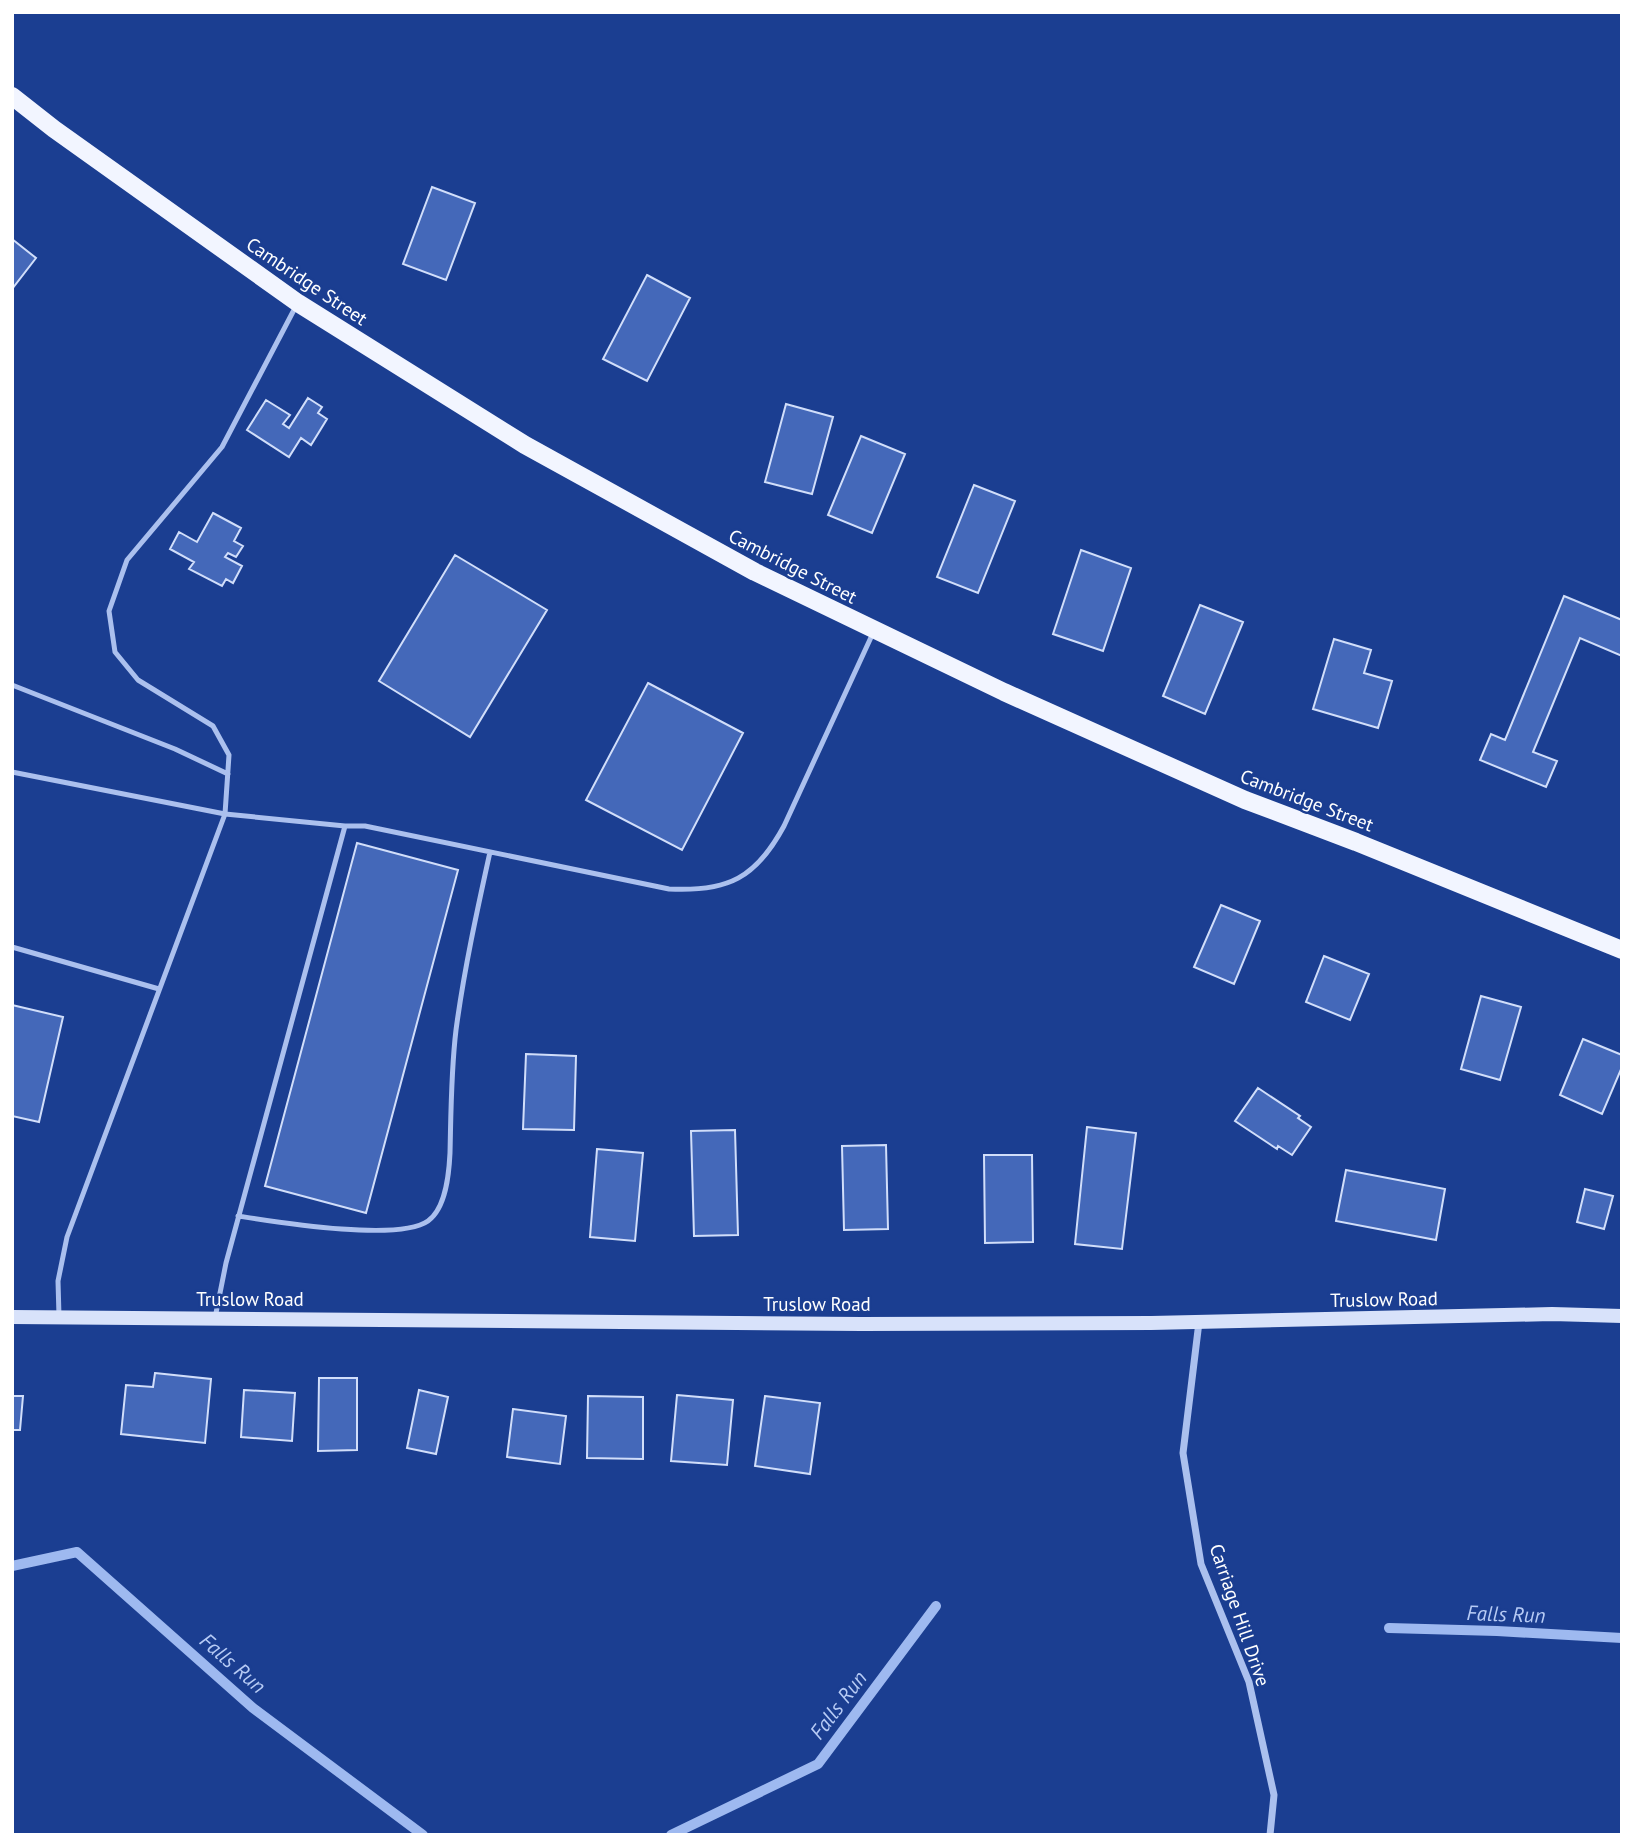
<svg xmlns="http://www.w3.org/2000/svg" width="1634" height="1847" font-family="'PT Sans',sans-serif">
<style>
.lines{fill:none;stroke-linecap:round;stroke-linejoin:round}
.stream{stroke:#9eb9f0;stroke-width:10}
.building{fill:#4468b9;stroke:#d1defa;stroke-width:2}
.lane{stroke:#abc0ee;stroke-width:5}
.street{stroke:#abc0ee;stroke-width:7}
.secondary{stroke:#d8e2fa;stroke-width:14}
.primary{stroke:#f2f5ff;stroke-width:18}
.labels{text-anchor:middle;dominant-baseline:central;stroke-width:5;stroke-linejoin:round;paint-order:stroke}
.street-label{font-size:19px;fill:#fff;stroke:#1b3e91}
.water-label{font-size:21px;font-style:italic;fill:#b7cbf5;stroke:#1b3e91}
</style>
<rect width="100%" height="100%" fill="#1b3e91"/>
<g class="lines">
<path class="stream" d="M12,1566L77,1552L253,1708L423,1835
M1389,1628L1497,1631L1622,1638
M671,1835L818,1764L936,1606"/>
</g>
<path class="building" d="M432,187L475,203L446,280L403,264Z
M12,239L36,258L12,289Z
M647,275L690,298L647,381L603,359Z
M308,398L322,407L318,413L327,419L311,445L301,438L289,457L247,430L266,400L290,415L283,424L289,428Z
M786,404L833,417L812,494L765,482Z
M861,436L905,454L872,533L828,515Z
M974,485L1015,501L978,593L937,577Z
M213,513L241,528L234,541L243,546L236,557L228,553L225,557L242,566L233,583L226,579L222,586L189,569L194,562L170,549L179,532L197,542Z
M1081,550L1131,568L1103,651L1053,634Z
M455,555L547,610L470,737L379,681Z
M1564,596L1622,620V656L1580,638L1533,752L1557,761L1546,787L1480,760L1491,734L1505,740Z
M1200,605L1243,622L1205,714L1163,696Z
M1334,639L1371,650L1364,673L1392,681L1378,728L1313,709Z
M648,683L743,733L682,850L586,800Z
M357,843L458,870L366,1213L265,1186Z
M1221,905L1260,921L1234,984L1194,967Z
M1324,956L1369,974L1350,1020L1306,1002Z
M1481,996L1521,1007L1500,1080L1461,1069Z
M12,1005L63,1017L39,1122L12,1116Z
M1583,1039L1622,1055V1067L1602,1114L1560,1095Z
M526,1054L576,1056L574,1130L523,1129Z
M1258,1088L1300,1116L1298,1118L1311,1127L1292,1155L1278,1146L1277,1149L1235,1121Z
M1087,1127L1136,1133L1122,1249L1075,1244Z
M735,1130L738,1235L694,1236L691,1131Z
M886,1145L888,1229L844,1230L842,1146Z
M597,1149L643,1153L635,1241L590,1237Z
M984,1155H1032L1033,1242L985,1243Z
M1346,1170L1445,1189L1436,1240L1336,1221Z
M1585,1189L1613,1196L1604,1229L1577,1222Z
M155,1373L211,1379L205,1443L121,1434L126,1385L153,1387Z
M319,1378H357V1450L318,1451Z
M244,1390L295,1393L292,1441L241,1437Z
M419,1390L448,1397L436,1454L407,1448Z
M677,1395L733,1400L727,1465L671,1461Z
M12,1396H23L20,1430H12Z
M588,1396L643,1397V1459L587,1458Z
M765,1396L820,1403L810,1474L755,1466Z
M513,1409L566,1416L560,1464L507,1457Z"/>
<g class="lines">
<path class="lane" d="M12,685L175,749L228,774
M12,772L225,814L229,755L213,726L138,680L115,652L109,611L127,560L222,447L296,306
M12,947L159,989
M238,1216C277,1222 398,1242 428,1221C446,1208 449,1174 450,1153C451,1112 451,1071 456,1030C464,970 477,911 490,852
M59,1316L58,1281L67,1237L225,814L345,826H365L669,889C728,892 756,878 784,826L873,633
M215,1318L226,1263L345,826"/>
<path class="street" d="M1199,1322L1183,1453L1201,1564L1249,1682L1274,1795L1270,1835"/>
<path class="secondary" d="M12,1317L862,1324L1151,1323L1552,1314L1622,1316"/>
<path class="primary" d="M12,96L54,129L298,303L525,445L755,572L1004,692L1245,800L1356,842L1622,950"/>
</g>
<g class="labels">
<g class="street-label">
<text transform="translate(307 281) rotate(34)">Cambridge Street</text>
<text transform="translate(793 566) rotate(27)">Cambridge Street</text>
<text transform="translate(1307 800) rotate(21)">Cambridge Street</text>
<text x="250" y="1299">Truslow Road</text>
<text transform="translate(1384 1299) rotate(-1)">Truslow Road</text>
<text x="817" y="1304">Truslow Road</text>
<text transform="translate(1240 1615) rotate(71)">Carriage Hill Drive</text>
</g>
<g class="water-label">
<text transform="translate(1506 1614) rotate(2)">Falls Run</text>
<text transform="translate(233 1663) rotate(41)">Falls Run</text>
<text transform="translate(838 1705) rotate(-53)">Falls Run</text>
</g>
</g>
<rect width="1634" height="1847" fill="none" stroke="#ffffff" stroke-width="28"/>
</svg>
